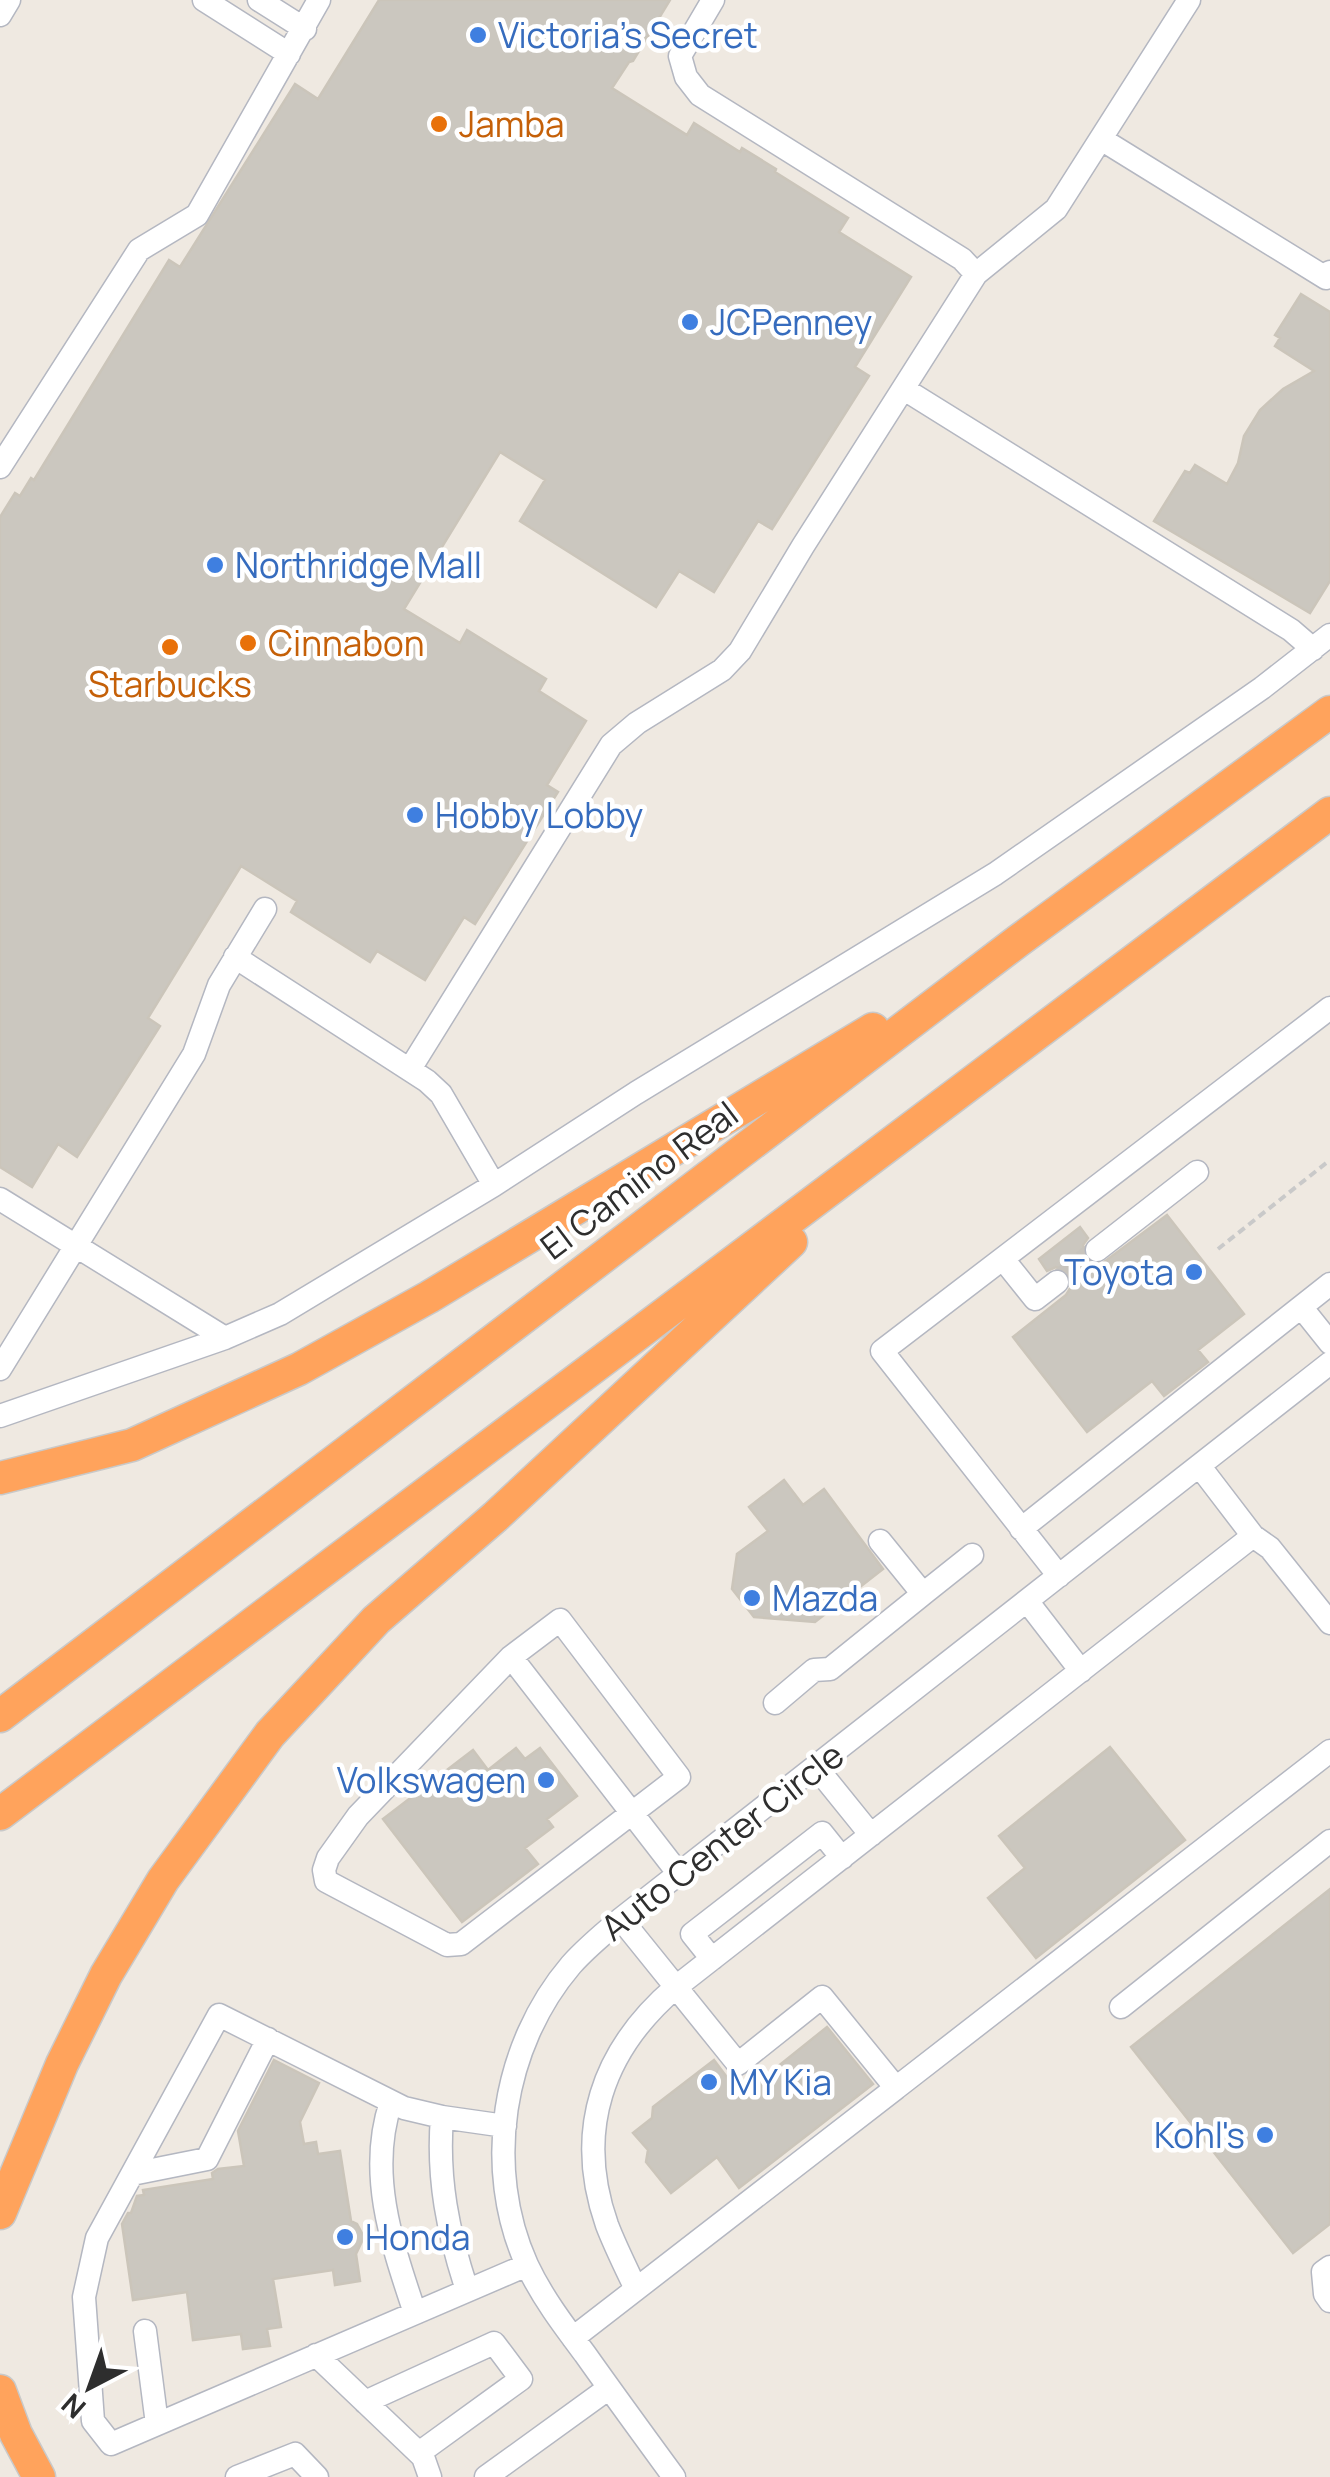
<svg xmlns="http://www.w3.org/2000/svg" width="1330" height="2477" font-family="Manrope,sans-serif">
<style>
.building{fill:#cbc7bf;stroke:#cbc5ba;stroke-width:2.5}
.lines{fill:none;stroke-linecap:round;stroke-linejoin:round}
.minor-tunnel{stroke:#c8c4bd;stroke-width:22;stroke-dasharray:22 11;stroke-linecap:butt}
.minor-casing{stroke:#b4b7c1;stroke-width:25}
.highway-casing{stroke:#c9c9c9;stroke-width:35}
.path{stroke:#c9c9c9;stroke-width:4;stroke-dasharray:8 5;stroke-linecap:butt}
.minor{stroke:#fff;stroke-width:22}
.highway{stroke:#ffa35c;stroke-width:32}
.shop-dot{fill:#3f7fe0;stroke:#fff;stroke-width:4}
.food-dot{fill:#e8710a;stroke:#fff;stroke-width:4}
.labels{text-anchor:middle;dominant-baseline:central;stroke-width:9;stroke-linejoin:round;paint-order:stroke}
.shop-label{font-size:35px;fill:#366cbe;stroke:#fff;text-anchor:start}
.food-label{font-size:35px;fill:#c56008;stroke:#fff;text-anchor:start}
.street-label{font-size:35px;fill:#2e2e2e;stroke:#fff}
</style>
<rect width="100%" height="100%" fill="#efe9e1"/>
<path class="building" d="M379,0H670L633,61L629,62L612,88L687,135L694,123L740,152L742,148L776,169L775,172L848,218L839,232L911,277L855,367L869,376L772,529L758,521L714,592L679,571L656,607L520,521L545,480L500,452L404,609L460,643L467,630L546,679L539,691L586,721L547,785L558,792L475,924L464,917L425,980L377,951L370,962L291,912L297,901L241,866L148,1018L160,1026L77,1157L58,1144L32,1187L0,1167V517L15,493L20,496L31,478L34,480L169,260L180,267L295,84L318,99Z
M1301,294L1330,312V581L1310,613L1154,521L1185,471L1190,473L1195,465L1227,484L1238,463L1244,436L1260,410L1283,389L1314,371L1275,346L1280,338L1275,335Z
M1167,1215L1244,1314L1198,1350L1208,1362L1164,1396L1152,1381L1087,1432L1013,1337L1066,1295L1071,1287L1068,1272L1056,1267L1047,1271L1039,1259L1080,1227L1088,1238L1083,1245L1085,1258L1100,1265Z
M784,1480L803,1505L824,1489L883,1569L815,1622L754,1617L732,1589L737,1554L768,1531L749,1507Z
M1110,1747L1185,1840L1036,1958L988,1898L1025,1868L999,1836Z
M516,1748L525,1759L540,1748L577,1796L547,1819L553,1827L525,1848L538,1864L462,1922L383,1819L473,1750L488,1770Z
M1330,1889V2224L1293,2253L1131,2047Z
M827,2027L873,2084L739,2188L717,2157L671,2193L646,2162L648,2150L633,2133L652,2118L653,2107L714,2060L741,2096Z
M274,2060L319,2083L300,2122L304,2144L316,2142L318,2154L340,2151L351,2221L357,2224L364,2237L356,2254L360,2281L335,2285L333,2270L273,2279L281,2327L267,2329L270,2346L243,2349L241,2334L193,2340L187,2292L133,2300L122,2224L128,2213H131L137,2196L144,2195L143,2190L213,2179L212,2173L218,2169L244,2166L238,2131Z"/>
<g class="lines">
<path class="minor-tunnel" d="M1057,1282L1097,1250"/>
<defs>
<path id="minor" d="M204,0L289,54
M259,0L305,29
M713,0L680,56L686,77L700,95L962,259L976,274
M0,15L9,0
M1101,139L1326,278L1330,272
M904,389L1291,630L1313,649
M0,467L139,250L197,215L319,0
M235,957L427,1081L441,1094L494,1185
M410,1069L611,745L637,723L722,670L740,651L803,546L976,274L1056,209L1189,0
M0,1199L225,1338
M1097,1250L1197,1172
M1003,1259L1035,1299L1057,1282
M1302,1308L1330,1343
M0,1369L194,1054L219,985L265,909
M0,1416L225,1338L280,1314L494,1185L636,1093L995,874L1262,688L1330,635
M1021,1529L1330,1284
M1253,1536L1270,1548L1330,1623
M880,1541L923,1594L972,1555
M1059,1576L882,1351L1330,1008
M1027,1601L1081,1671
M560,1620L679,1777L461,1944L447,1945L326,1881L324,1870L328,1858L358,1816L511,1657Z
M511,1657L679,1874
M775,1703L814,1670L830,1669L923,1594
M816,1767L871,1835
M712,1959L692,1934L822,1833L842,1858
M1121,2007L1330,1841
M896,2088L1330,1751
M391,2102C367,2173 392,2244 415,2313
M442,2117C437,2179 448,2232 467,2290
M505,2126L442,2117L404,2108L219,2015L97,2238L84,2297L93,2421L111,2444L527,2265
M132,2174L207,2159L268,2039
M1330,2267L1323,2272L1325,2294L1330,2301
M636,2289C626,2268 615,2246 607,2225C574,2131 602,2050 676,1987L1253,1536L1201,1468
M145,2331L157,2424
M573,2338L896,2088L822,1997L738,2064L621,1919
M316,2355L423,2457L430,2477
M365,2402L494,2343L521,2379L419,2453
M237,2477L295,2454L317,2477
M486,2477L609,2388
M674,2477C644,2436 614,2395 585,2354C564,2326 542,2297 527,2265C483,2168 502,2046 571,1965C586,1948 603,1934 621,1919L1330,1363"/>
<path id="highway" d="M0,1478L132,1445L299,1369L429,1297L873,1029
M0,1716L1018,941L1330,712
M0,1814L1330,813
M0,2213L62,2064L106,1975L163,1880L270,1734L376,1620L495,1517L791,1242
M0,2391L16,2434L39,2477"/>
</defs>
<use href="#minor" class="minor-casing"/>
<use href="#highway" class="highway-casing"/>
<path class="path" d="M1218,1249L1330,1160"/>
<use href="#minor" class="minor"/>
<use href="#highway" class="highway"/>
</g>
<g class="shop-dot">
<circle cx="478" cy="35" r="10"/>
<circle cx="690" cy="322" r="10"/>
<circle cx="215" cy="565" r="10"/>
<circle cx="415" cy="815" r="10"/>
<circle cx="1194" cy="1272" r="10"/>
<circle cx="752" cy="1598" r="10"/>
<circle cx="546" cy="1780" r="10"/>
<circle cx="709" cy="2082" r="10"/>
<circle cx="1265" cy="2135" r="10"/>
<circle cx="345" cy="2237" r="10"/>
</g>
<g class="food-dot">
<circle cx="439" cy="124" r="10"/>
<circle cx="248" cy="643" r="10"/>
<circle cx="170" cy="647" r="10"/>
</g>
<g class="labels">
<g class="shop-label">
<text x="498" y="35">Victoria's Secret</text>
<text x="710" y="322">JCPenney</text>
<text x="235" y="565">Northridge Mall</text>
<text x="435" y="815">Hobby Lobby</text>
<text x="1174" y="1272" text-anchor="end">Toyota</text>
<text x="772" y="1598">Mazda</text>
<text x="526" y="1780" text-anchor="end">Volkswagen</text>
<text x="729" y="2082">MY Kia</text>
<text x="1245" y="2135" text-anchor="end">Kohl's</text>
<text x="365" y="2237">Honda</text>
</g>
<g class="food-label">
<text x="459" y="124">Jamba</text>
<text x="268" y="643">Cinnabon</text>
<text x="170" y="684" text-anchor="middle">Starbucks</text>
</g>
<g class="street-label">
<text transform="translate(639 1180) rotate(-37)">El Camino Real</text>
<text transform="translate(722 1841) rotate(-38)">Auto Center Circle</text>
</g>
</g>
<g transform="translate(90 2387) rotate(221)" stroke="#ffffff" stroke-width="8" paint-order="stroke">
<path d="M0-8L18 38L0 25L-18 38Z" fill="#2e2e2e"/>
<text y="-15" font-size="28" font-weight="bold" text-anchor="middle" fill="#2e2e2e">N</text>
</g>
</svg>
